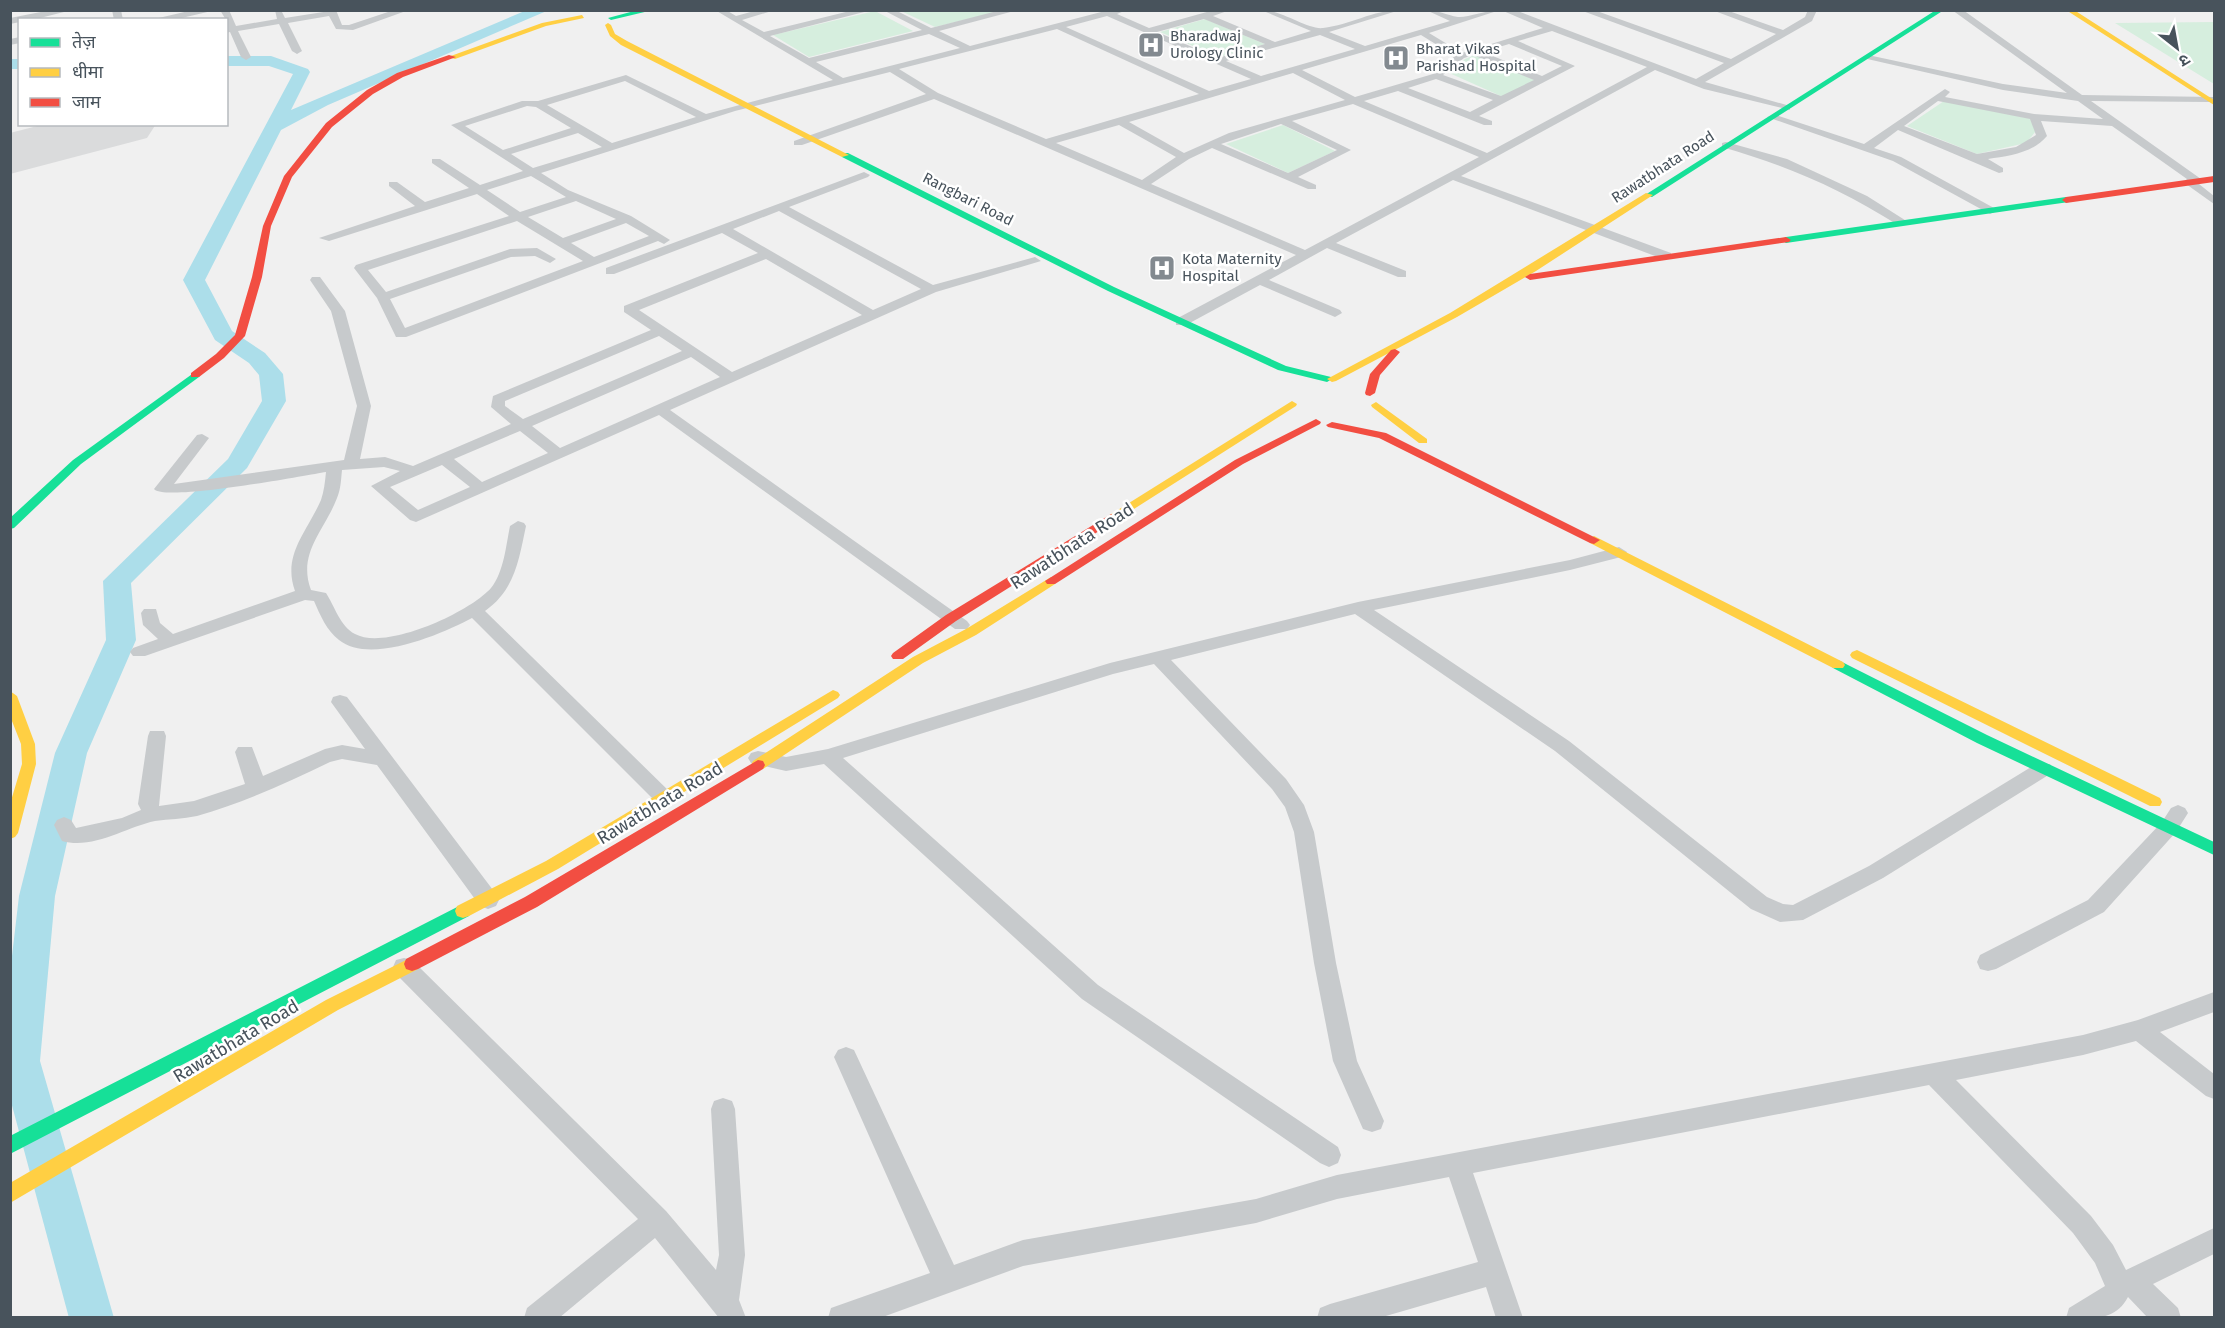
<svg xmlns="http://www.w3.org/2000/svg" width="2225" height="1328" font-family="'Fira Sans','Noto Sans Devanagari',sans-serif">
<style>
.green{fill:#d6eede}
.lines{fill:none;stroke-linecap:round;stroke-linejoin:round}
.river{fill:#acdeea;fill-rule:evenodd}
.runway{fill:#dadbdc;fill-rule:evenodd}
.street{fill:#c7cacc;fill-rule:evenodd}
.fast{fill:#16e098;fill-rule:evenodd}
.slow{fill:#ffcf43;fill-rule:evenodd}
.jam{fill:#f24e42;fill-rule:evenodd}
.labels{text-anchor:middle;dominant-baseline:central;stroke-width:5;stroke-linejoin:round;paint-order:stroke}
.far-poi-label{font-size:15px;fill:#48535c;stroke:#fff;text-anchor:start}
.far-street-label{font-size:15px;fill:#48535c;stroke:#fff}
.street-label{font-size:18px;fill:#48535c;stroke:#fff}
</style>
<rect width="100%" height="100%" fill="#f0f0f0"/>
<path class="green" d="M875,11L913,31L809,57L773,35Z
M901,11H1001L935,27Z
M1205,19L1265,44L1219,57L1160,32Z
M2214,22V84L2115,23Z
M1475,55L1535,80L1503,97L1447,72L1465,59Z
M1944,101L2032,119L2036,131L2026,143L1977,154L1907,126Z
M1283,125L1335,151L1288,173L1226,144Z"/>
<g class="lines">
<path class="river" d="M527,10H549L328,105L281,130L205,280L232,331L265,353L283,374L286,401L247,468L131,583L136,640L87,753L55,896L40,1061L114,1318H69L10,1098V973L19,896L55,753L106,640L103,581L228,459L262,401L259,375L249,363L215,340L183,280L293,74L269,66H226V56H271L308,69L310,72L291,110Z
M10,59H20V69H10Z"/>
<path class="runway" d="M45,124H156L147,138L10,174V133Z"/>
<path class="street" d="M51,10H72L32,20H20V22L10,24V18Z
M112,10H121L123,20H114Z
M193,10H216L173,20H150Z
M220,10H229L236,26L277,19L275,10H281L285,18L336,10L342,25H349L394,10L406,11L353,30L336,29L329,16L288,23L302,51L297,54L292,51L279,24L238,31L251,57L246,60L241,57L230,32L226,33V20Z
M715,10H726L736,16L758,10H775L742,20L764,32L854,10H872L770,36L809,58L922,30L883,10H895L931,28L1001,10H1018L939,31L970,46L1109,10H1126L1117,14L1149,28L1214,10H1230L1213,16L1275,42L1311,31L1261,10C1282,10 1308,30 1323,28C1350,25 1373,10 1400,10L1329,32L1365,46L1450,21L1426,10C1438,10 1446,15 1458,17C1466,18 1488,10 1500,10L1429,33L1462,53L1543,28L1501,10H1515L1696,79L1724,63L1580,10H1594L1731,59L1776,34L1712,10H1726L1783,30L1805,17L1808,10H1817L1812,21L1705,82L1790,106V110L1704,89L1655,70L1461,176L1671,253V259H1663L1453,180L1336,243L1406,271V277H1398L1327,248L1269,280L1340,310L1342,313L1335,317L1260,285L1186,325H1176V319L1296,255L934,99L802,145H794V141L926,94L890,72L735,111L541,173L568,190L631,216L670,240L664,244L658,241L406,337H396L377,298L354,268L356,265L509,216L477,194L329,241L319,238L415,206L389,186V182H397L425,202L469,188L432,163V159H440L480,185L523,171L451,125L522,101H538L626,75L706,114L833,80ZM1107,16L1251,79L1209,91L1066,27ZM1204,19L1265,44L1218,58L1157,32ZM1057,29L1199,94L1046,139L938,93L899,69ZM1552,31L1647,67L1487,153L1364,101L1398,91L1484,125H1492V121L1479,116L1575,66L1518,41ZM929,34L960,48L843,78L816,62ZM1320,35L1355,49L1261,76L1226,61ZM1421,35L1455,56L1433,74L1355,97L1302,70ZM1509,44L1562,66L1542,76L1483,52ZM1473,55L1534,80L1501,96L1443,75L1464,58ZM1293,73L1345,100L1229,133L1184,153L1129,122ZM1436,79L1493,100L1470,112L1408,88ZM625,81L696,117L612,143L547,105ZM1353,104L1479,157L1305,250L1151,184L1189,159L1212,148L1308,189H1316V185L1298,177L1351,150L1292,121ZM527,106L536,107L571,128L503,150L465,126ZM1281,124L1337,150L1288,173L1221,144ZM1119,125L1176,157L1142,180L1056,143ZM578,133L602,147L533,168L511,154ZM531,176L566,197L520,212L487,190ZM576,201L616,219L563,238L528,217ZM517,221L583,261L405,328L390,299L511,257L535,256L550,263L556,259L537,248L510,249L386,292L368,270ZM626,223L649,236L594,257L571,243Z
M1952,10H1963L2082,95L2213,97V101L2209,102L2091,101L2201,179L2203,181L2199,184L2214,196V204L2186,184L2184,182L2187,179L2112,126L2041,121L2047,136C2033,153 2009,156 1988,159L2003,168V172L1999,173L1898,130L1874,148L1901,157L1994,208V212L1990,214L1893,161L1767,117L1776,115L1864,144L1945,89L1950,92L1945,97L2034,114L2103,119L2078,101L2003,90L1863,58L1868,55L2003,84L2067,93ZM1938,101L2030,119L2036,135L2016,147L1977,154L1904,126Z
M20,37V43L10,45V39Z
M1726,142L1787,159L1867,196L1908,222L1898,225C1839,188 1788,166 1722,147V143Z
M864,172L870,175L868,177L789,207L933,285L1035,257L1041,261L936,292L670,410L967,621L970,625L967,629H955L659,415L416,522L410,520L371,486L400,471L384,467L342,470C341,479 341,489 337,498C325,530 297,553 311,590L326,593C335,607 340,626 355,634C386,651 470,612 491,588C504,572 506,545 510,526L518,521L524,523L526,526C519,559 515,590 485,611L672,794L675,799L672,804L665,806L658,804L472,618C442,634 370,665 339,640C327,631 320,615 314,601L305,600L145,656H133L130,652L133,648L158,639L143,625L141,613L144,609H156L160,623L173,634L295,591C282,555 307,532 321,500C324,491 325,482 326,472C302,476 165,502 154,489L197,435L202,434L209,438L174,484L344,460L357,406L331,311L310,280L312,277H320L345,311L371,406L360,459L385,457L413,466L511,424L491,407L493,396L651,330L624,312V306L758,253L722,233L614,274H606V268ZM779,211L921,289L873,310L733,229ZM766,259L862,315L732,372L639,310ZM659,336L682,351L523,419L505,406V401ZM691,357L720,377L560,448L532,426ZM520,431L548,453L482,482L454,459ZM442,465L470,487L418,510L390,487Z
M1619,547L1627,552L1625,556L1570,570L1374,610L1569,741L1767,897L1783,904L1793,905L1869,866L2036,764H2050L2053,769L2050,774L1883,878L1803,920L1780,922L1751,909L1555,751L1355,614L1171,660L1286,779L1304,805L1314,832L1336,963L1357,1061L1384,1121L1381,1129L1372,1132L1363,1129L1333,1061L1314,963L1294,832L1285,807L1272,789L1154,664L1113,674L843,758L1098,985L1338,1147L1341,1155L1338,1163L1329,1167L1320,1163L1082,999L824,764L786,771L751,763L748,758L751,753L758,751L786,757L828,749L1110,663L1358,602L1570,560Z
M340,695L347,697L496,894L499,900L496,906L488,909L480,906L377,765L342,759L330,762C287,783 243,803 197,816C183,819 169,819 155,821C126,827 93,850 62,841L54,825L57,820L64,817L71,820L76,828L122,818L141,810L138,804L148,736L150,731H164L166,736L159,806L194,801L245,784L235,752L238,747H252L263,776L325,749L342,745L365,749L331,702L333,697Z
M2178,805L2185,808L2188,813L2176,832L2104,912L1996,969L1988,971L1980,969L1977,962L1980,955L2088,900L2162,822L2171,808Z
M404,958L412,960L666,1211L716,1270L719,1255L711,1109L714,1101L723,1098L732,1101L735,1109L745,1255L739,1300L746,1318H719L655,1238L559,1318H524L527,1308L638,1219L396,974L393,967L396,960Z
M2214,992V1012L2160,1032L2214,1074V1099L2206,1096L2136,1041L2083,1055L1956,1080L2091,1216L2113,1245L2126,1270L2214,1228V1254L2153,1284L2178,1308L2181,1318H2148L2128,1297C2115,1322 2091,1318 2066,1318L2069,1308L2105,1286L2095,1263L2073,1233L1929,1085L1473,1173L1523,1318H1496L1486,1287L1379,1318H1317L1320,1308L1330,1304L1478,1262L1449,1177L1337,1199L1256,1223L1023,1266L880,1318H828L831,1308L930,1273L834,1057L838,1050L846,1047L854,1050L954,1265L1023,1240L1256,1199L1337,1175L2083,1035L2138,1020Z"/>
<path class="fast" d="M638,10H653L611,20L608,18Z
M1936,10H1944L1652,197L1645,195Z
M842,153H848L1114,287L1286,366L1331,377L1332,379L1327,382L1278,370L1108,291L842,157Z
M2066,197L2070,200L2069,202L1786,243L1781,240L1786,237Z
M195,372L200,375L199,377L81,464L14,528L10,529V518L73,460Z
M1838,660L1987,735L2214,842V855L1977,743L1833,668L1831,665L1833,662Z
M463,904L469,906L471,911L469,916L10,1154V1136Z"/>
<path class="slow" d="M2066,10H2074L2214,100V105Z
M582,15L584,18L546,26L455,59L448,57L542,23Z
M608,23L611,25L615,34L627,41L849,155L842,157L621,45L610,36L605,25Z
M1646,193L1653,195L1536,271L1457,317L1336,381L1332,382L1327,379L1450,313Z
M1292,401L1297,404L1296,406L1115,521L1111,522L1105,518Z
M1376,402L1427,439V443H1419L1372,407L1371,405Z
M1594,536L1843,662L1845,665L1843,668H1833L1590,543L1588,540Z
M1051,577L1055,578L1057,581L1055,584L976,635L923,663L763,769H753L751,765L753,761L913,657L966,629Z
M1857,650L2160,798L2162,802L2160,806H2150L1852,658L1850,655L1852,652Z
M833,690L838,692L840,695L838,698L558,869L469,916L463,918L457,916L455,911L457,906L546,861Z
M10,691L17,696L35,744L36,764L18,833L15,837L10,839V804L22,764L21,744L10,716Z
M412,957L418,959L420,964L418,969L338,1010L10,1203V1183L326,1000Z"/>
<path class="jam" d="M449,55L456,57L403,77L373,94L332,127L292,177L271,226L262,277L245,336L224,358L199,377H191V373L216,354L235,335L252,277L263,226L284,176L326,123L367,90L397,73Z
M2214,176V182L2066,203L2062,200L2066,197Z
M1786,237L1791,240L1789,242L1530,280L1525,277L1530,274Z
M1395,349L1400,352L1380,375L1375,393L1370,396L1366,395L1365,393L1370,374L1391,350Z
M1316,419L1321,422L1320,424L1243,464L1055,584H1047L1045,581L1235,460Z
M1332,422L1386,433L1600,540L1594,544L1590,543L1379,438L1328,427L1326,425Z
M1111,514L1117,518L1115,521L956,621L903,659H893L891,656L893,653L946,615Z
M758,760L763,761L765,765L763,769L537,907L418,969L412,971L406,969L404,964L406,959L525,897Z"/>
</g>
<defs>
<symbol id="hospital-square" viewBox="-11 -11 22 22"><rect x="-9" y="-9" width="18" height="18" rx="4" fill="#838a90" stroke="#fff"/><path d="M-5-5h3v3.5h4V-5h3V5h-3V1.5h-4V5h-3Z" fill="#fff"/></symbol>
</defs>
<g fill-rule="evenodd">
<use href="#hospital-square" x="1136" y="30" width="30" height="30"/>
<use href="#hospital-square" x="1381" y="43" width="30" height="30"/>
<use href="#hospital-square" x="1147" y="253" width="30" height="30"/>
</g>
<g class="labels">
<g class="far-poi-label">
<text x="1170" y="36">Bharadwaj<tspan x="1170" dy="17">Urology Clinic</tspan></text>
<text x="1416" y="49">Bharat Vikas<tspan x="1416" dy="17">Parishad Hospital</tspan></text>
<text x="1182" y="259">Kota Maternity<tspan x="1182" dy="17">Hospital</tspan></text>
</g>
<g class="far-street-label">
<text transform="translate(1663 167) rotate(-33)">Rawatbhata Road</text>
<text transform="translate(968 199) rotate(27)">Rangbari Road</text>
</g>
<g class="street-label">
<text transform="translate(1072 546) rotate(-33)">Rawatbhata Road</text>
<text transform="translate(660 803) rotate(-31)">Rawatbhata Road</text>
<text transform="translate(236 1041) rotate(-31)">Rawatbhata Road</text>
</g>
</g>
<rect width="2225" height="1328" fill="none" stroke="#48535c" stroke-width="24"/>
<rect x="18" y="18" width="210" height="108" fill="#ffffff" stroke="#b6babe" stroke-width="1.5"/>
<rect x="30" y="38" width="30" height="9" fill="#16e098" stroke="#b6babe" stroke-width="1.5"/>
<text x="72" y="48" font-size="18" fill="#48535c">तेज़</text>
<rect x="30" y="68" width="30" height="9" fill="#ffcf43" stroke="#b6babe" stroke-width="1.5"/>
<text x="72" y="78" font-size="18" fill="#48535c">धीमा</text>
<rect x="30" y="98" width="30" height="9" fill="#f24e42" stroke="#b6babe" stroke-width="1.5"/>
<text x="72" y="108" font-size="18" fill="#48535c">जाम</text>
<g transform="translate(2177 48) rotate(149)" stroke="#ffffff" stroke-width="4.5" paint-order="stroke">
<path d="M0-4.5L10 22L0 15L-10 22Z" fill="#48535c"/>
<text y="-9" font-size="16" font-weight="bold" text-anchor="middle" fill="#48535c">उ</text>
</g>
</svg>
